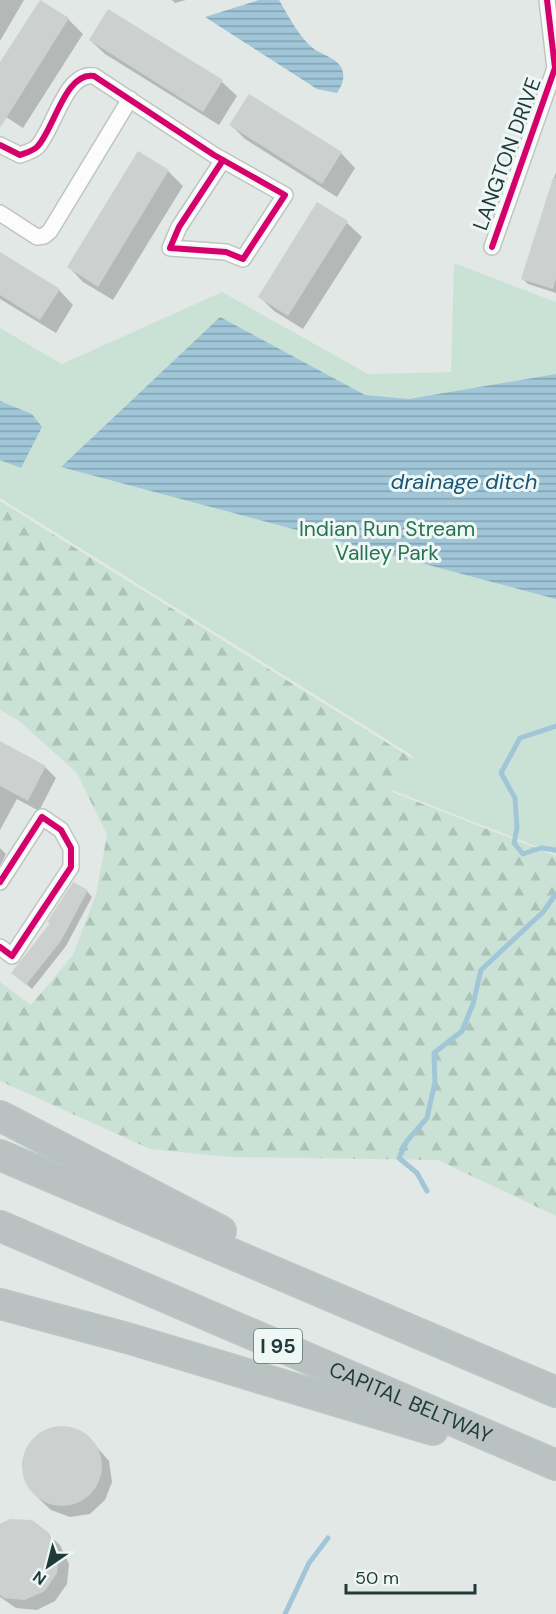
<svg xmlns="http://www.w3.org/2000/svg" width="556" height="1614" font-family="'DM Sans',sans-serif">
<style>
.green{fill:#cae2d6}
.forest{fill:url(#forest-firs)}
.water{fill:url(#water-rules)}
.shadow{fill:#0003}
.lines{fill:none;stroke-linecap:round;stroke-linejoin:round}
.stream{stroke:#a0c6d8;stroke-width:5}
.building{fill:#ccd1d0}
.minor-casing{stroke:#bfc5c3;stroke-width:18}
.motorway-casing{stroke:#bbc5c3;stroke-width:32}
.minor{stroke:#fbfcfb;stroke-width:15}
.motorway{stroke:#b9c2c1;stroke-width:28}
.cycleway-casing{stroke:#eff7f5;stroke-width:10}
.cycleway{stroke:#d6006c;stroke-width:6}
.labels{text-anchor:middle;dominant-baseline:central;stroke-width:6;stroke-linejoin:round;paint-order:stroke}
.shield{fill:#eff7f5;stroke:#5d7371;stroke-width:1.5}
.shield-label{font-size:20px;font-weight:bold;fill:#1f3b39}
.street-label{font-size:21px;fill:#1f3b39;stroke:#eff7f5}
.park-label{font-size:21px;fill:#287353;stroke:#eff7f5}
.water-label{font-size:22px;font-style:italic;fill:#185678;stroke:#eff7f5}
</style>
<defs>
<pattern id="forest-firs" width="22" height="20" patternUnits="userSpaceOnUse" patternTransform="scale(1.5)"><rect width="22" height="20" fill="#cae2d6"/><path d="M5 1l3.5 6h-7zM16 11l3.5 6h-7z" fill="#adc3b8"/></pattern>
<pattern id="water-rules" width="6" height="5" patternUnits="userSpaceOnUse" patternTransform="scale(1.5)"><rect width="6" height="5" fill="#a0c6d8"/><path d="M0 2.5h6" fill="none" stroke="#82a2b0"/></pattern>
</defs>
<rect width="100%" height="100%" fill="#e2e8e6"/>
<path class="green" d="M454,263L556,302V854L392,790L413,756L0,498V328L62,364L222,292L368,374L451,372Z"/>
<path class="forest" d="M0,501L413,759L392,792L556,856V1216L438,1160L229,1157L150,1149L0,1081V982L31,1005L73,955L96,894L107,835L77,773L18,720L0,710Z"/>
<path class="water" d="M259,0H279C289,17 299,37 314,49C323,55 336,58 341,67C346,77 342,85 337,93L317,89L205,17Z
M220,317L365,395L409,399L556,374V599L61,467Z
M0,401L32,414L42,427L21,468L0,460Z"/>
<path class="shadow" d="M0,0H24L0,41Z
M172,0H186L175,3Z
M68,19L83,34L23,128L0,113V65Z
M90,40L222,82L237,96L219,125L105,54Z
M231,125L341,153L355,168L337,197L245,139Z
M138,153L168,171L183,186L113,300L83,282L69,267Z
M556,172V293L528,284L523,279Z
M347,223L362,237L303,329L274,311L260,297Z
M0,254L59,290L73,305L56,333L0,299Z
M0,743L45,767L56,778L39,811L17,799L0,830Z
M0,848L6,854L0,866Z
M87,891L92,897L66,946L32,989L19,978Z
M65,1427L84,1434L96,1446L109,1461L112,1482L105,1500L90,1514L70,1517L51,1510L39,1499L26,1483L22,1463L29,1444L45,1431Z
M0,1525L48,1534L60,1545L69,1564L67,1584L55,1601L37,1610L16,1608L0,1597Z"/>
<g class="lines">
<path class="stream" d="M556,726L520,738L501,773L515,798L517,828L514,843L523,854L541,848L556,850
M427,1191L417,1173L399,1158L407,1141L427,1118L435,1082L434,1053L462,1031L473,1004L481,970L543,912L556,894
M285,1614L309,1563L328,1538"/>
</g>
<path class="building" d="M40,0L69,18L0,128V62Z
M108,9L223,80L203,112L89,40Z
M249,94L342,152L322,184L229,125Z
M138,151L169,170L98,287L67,267Z
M553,178H556V279L553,289L521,279Z
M317,202L348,221L288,316L258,297Z
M0,252L60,289L40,320L0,295Z
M0,741L46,766L28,801L0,786Z
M73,882L88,890L61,941L26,985L11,973L50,923L47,922Z
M22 1466a40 40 0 1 1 80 0a40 40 0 1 1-80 0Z
M10,1519L32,1520L49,1533L59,1552L57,1573L45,1591L25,1600L4,1598L0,1595V1524Z"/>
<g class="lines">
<defs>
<path id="minor" d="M0,145L20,155C25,153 33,151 37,147C54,130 65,71 94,76L214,155L285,195L243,259L226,252L170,248L179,227L223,160
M0,213L37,237L44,236L50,231L130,99
M492,247L555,68L547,0
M0,882L42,817L61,830L71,848V867L12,956L0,947"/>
<g id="motorway">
<path d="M0,1116L221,1231"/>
<path d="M0,1155L556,1392"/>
<path id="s1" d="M0,1226L556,1465"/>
<path d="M0,1304L127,1338L433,1430"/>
</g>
</defs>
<use href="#minor" class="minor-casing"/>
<use href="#motorway" class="motorway-casing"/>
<use href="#minor" class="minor"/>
<use href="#motorway" class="motorway"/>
<defs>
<path id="cycleway" d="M0,145L20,155C25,153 33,151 37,147C54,130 65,71 94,76L214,155L285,195L243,259L226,252L170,248L179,227L223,160
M492,247L555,68L547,0
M0,882L42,817L61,830L71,848V867L12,956L0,947"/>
</defs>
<use href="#cycleway" class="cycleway-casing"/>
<use href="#cycleway" class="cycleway"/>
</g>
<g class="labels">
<rect class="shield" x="254" y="1329" width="48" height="34" rx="4.5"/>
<g class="shield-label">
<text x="278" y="1346">I 95</text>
</g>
<g class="street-label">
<text transform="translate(507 154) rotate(-70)">LANGTON DRIVE</text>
<text stroke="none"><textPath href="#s1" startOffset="447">CAPITAL BELTWAY</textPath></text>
</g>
<g class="park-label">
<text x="387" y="529">Indian Run Stream<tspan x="387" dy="24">Valley Park</tspan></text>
</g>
<g class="water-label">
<text x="464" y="481">drainage ditch</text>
</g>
</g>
<g transform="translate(48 1566) rotate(215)" stroke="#eff7f5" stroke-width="4.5" paint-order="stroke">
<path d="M0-4.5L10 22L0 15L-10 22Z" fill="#1f3b39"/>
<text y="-9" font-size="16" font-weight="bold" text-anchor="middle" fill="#1f3b39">N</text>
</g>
<path d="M346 1584v9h129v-9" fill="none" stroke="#1f3b39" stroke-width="3"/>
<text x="355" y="1584" font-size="18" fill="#1f3b39" stroke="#eff7f5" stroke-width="4.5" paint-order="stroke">50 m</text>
</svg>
